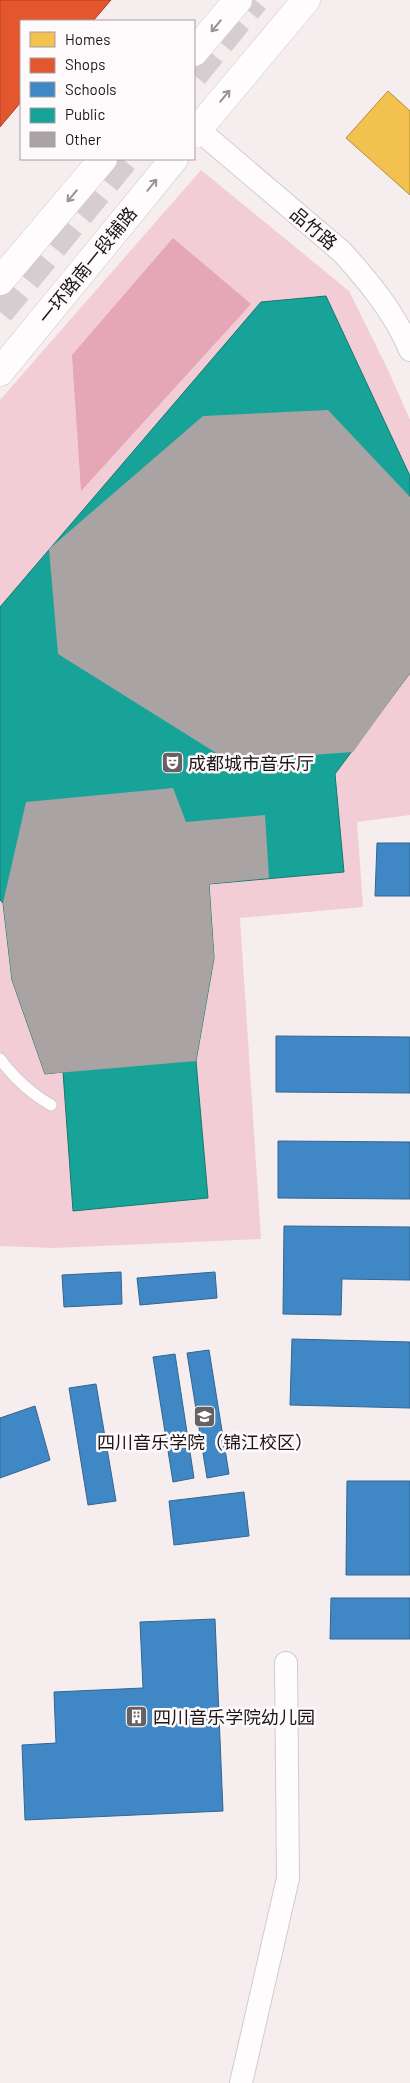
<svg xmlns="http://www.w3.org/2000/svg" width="410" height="2083" font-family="Barlow,'Noto Sans SC',sans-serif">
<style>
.green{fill:#f3cdd5}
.water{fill:#e5a6b6}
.homes{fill:#f2c14e;stroke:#b28d3e}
.shops{fill:#e4572e;stroke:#a84327}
.schools{fill:#3f88c5;stroke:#346691}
.public{fill:#17a398;stroke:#187871}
.building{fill:#a9a3a4}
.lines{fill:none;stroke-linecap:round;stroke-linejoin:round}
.primary-tunnel{stroke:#d5cdcf;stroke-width:28;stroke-dasharray:28 14;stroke-linecap:butt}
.lane-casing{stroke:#d2cbcc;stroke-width:13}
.street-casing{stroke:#d2cbcc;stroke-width:24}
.secondary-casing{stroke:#d2cbcc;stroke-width:29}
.lane{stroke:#fefcfd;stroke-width:11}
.street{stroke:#fefcfd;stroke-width:22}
.secondary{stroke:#fefcfd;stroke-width:28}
.oneway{stroke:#989496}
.labels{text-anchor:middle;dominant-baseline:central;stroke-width:5;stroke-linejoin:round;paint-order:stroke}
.street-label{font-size:18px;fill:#1b1517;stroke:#fefafb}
.poi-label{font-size:18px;fill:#1b1517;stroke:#fefafb;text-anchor:start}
</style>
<rect width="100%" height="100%" fill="#f6edef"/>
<path class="green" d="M201,170L349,291L389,372L410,420V815L357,822L363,907L240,918L261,1239L54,1248L0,1246V400Z"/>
<path class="water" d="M173,238L251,304L81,491L72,355Z"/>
<path class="homes" d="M388,91L410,111V195L346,138Z"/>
<path class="shops" d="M0,0H111L93,21H21V102L0,127Z"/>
<path class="schools" d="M377,843H410V896H375Z
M276,1036L410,1037V1093L276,1092Z
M278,1141L410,1142V1199L278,1198Z
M284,1226L410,1227V1280L342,1279L341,1315L283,1314Z
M121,1272L122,1304L64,1307L62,1275Z
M215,1272L217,1298L140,1305L137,1278Z
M292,1339L410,1342V1408L290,1405Z
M209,1350L229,1474L207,1478L187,1353Z
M175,1354L194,1478L173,1482L153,1357Z
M96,1384L116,1501L88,1505L69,1388Z
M35,1406L50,1460L0,1478V1418Z
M347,1481H410V1575H346Z
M244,1492L249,1536L174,1545L169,1501Z
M331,1598H410V1639H330Z
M215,1619L223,1811L25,1820L22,1745L56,1743L54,1692L143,1688L140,1622Z"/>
<path class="public" d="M326,296L410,476V673L335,774L344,872L209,884L214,958L196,1061L208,1198L73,1211L63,1072L45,1074L12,980L3,903L0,900V607L261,302Z"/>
<path class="building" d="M328,410L410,497V673L353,752L229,761L58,654L49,549L203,416Z
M173,788L186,822L265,815L269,878L209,884L214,958L196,1061L45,1074L12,980L3,903L26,802Z"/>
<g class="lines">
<path class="primary-tunnel" d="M194,75L255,0
M0,312L125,159"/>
<defs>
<path id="lane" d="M0,1059C15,1079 30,1093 51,1105"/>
<path id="street" d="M194,126L342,252C368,281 395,313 410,350
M241,2083L288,1878L286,1663"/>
<path id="secondary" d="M194,52L238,0
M194,134L306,0
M0,281L103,159
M0,372L174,159"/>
</defs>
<use href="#lane" class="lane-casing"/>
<use href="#street" class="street-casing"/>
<use href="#secondary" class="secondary-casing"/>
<use href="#lane" class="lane"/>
<use href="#street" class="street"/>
<use href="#secondary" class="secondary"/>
</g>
<defs><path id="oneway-shaft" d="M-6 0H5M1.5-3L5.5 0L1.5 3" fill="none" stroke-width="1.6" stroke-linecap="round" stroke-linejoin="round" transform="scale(1.25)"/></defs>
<g class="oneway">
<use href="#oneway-shaft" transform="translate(216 26) rotate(130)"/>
<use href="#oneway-shaft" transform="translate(225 96) rotate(-50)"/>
<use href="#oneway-shaft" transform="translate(152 185) rotate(-51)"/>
<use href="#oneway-shaft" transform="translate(72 196) rotate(130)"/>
</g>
<defs>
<symbol id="theatre-square" viewBox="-11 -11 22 22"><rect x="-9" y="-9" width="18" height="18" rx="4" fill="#686163" stroke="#fefafb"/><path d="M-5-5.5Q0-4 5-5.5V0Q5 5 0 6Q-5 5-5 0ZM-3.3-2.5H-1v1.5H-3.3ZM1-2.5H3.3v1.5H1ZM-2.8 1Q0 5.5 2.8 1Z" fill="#fff"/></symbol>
<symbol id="university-square" viewBox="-11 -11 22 22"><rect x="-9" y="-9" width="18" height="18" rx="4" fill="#686163" stroke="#fefafb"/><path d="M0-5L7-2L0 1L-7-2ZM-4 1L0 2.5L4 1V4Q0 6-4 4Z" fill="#fff"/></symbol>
<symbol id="building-square" viewBox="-11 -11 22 22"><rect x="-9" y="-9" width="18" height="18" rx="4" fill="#686163" stroke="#fefafb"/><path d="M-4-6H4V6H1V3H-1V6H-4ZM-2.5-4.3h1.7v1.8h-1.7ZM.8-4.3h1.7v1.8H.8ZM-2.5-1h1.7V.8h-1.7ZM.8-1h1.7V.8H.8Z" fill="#fff"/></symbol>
</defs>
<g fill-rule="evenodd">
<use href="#theatre-square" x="160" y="750" width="25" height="25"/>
<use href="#university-square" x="192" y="1404" width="25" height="25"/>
<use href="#building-square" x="124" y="1704" width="25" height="25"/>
</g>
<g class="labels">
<g class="street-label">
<text transform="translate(314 228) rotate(40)">品竹路</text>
<text transform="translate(87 265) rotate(-51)">一环路南一段辅路</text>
</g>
<g class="poi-label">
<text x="188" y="763">成都城市音乐厅</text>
<text x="205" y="1442" text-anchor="middle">四川音乐学院（锦江校区）</text>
<text x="153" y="1717">四川音乐学院幼儿园</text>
</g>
</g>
<rect x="20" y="20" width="175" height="140" fill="#fefafb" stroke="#a39ea0"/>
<rect x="30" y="32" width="25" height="15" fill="#f2c14e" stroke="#a39ea0"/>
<text x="65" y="45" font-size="15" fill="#1b1517">Homes</text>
<rect x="30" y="58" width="25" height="15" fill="#e4572e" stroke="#a39ea0"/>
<text x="65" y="70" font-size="15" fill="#1b1517">Shops</text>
<rect x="30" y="82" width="25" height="15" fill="#3f88c5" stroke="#a39ea0"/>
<text x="65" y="95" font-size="15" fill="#1b1517">Schools</text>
<rect x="30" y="108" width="25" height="15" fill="#17a398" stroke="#a39ea0"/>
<text x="65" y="120" font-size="15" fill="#1b1517">Public</text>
<rect x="30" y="132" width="25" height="15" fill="#a9a3a4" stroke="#a39ea0"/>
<text x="65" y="145" font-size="15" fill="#1b1517">Other</text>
</svg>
